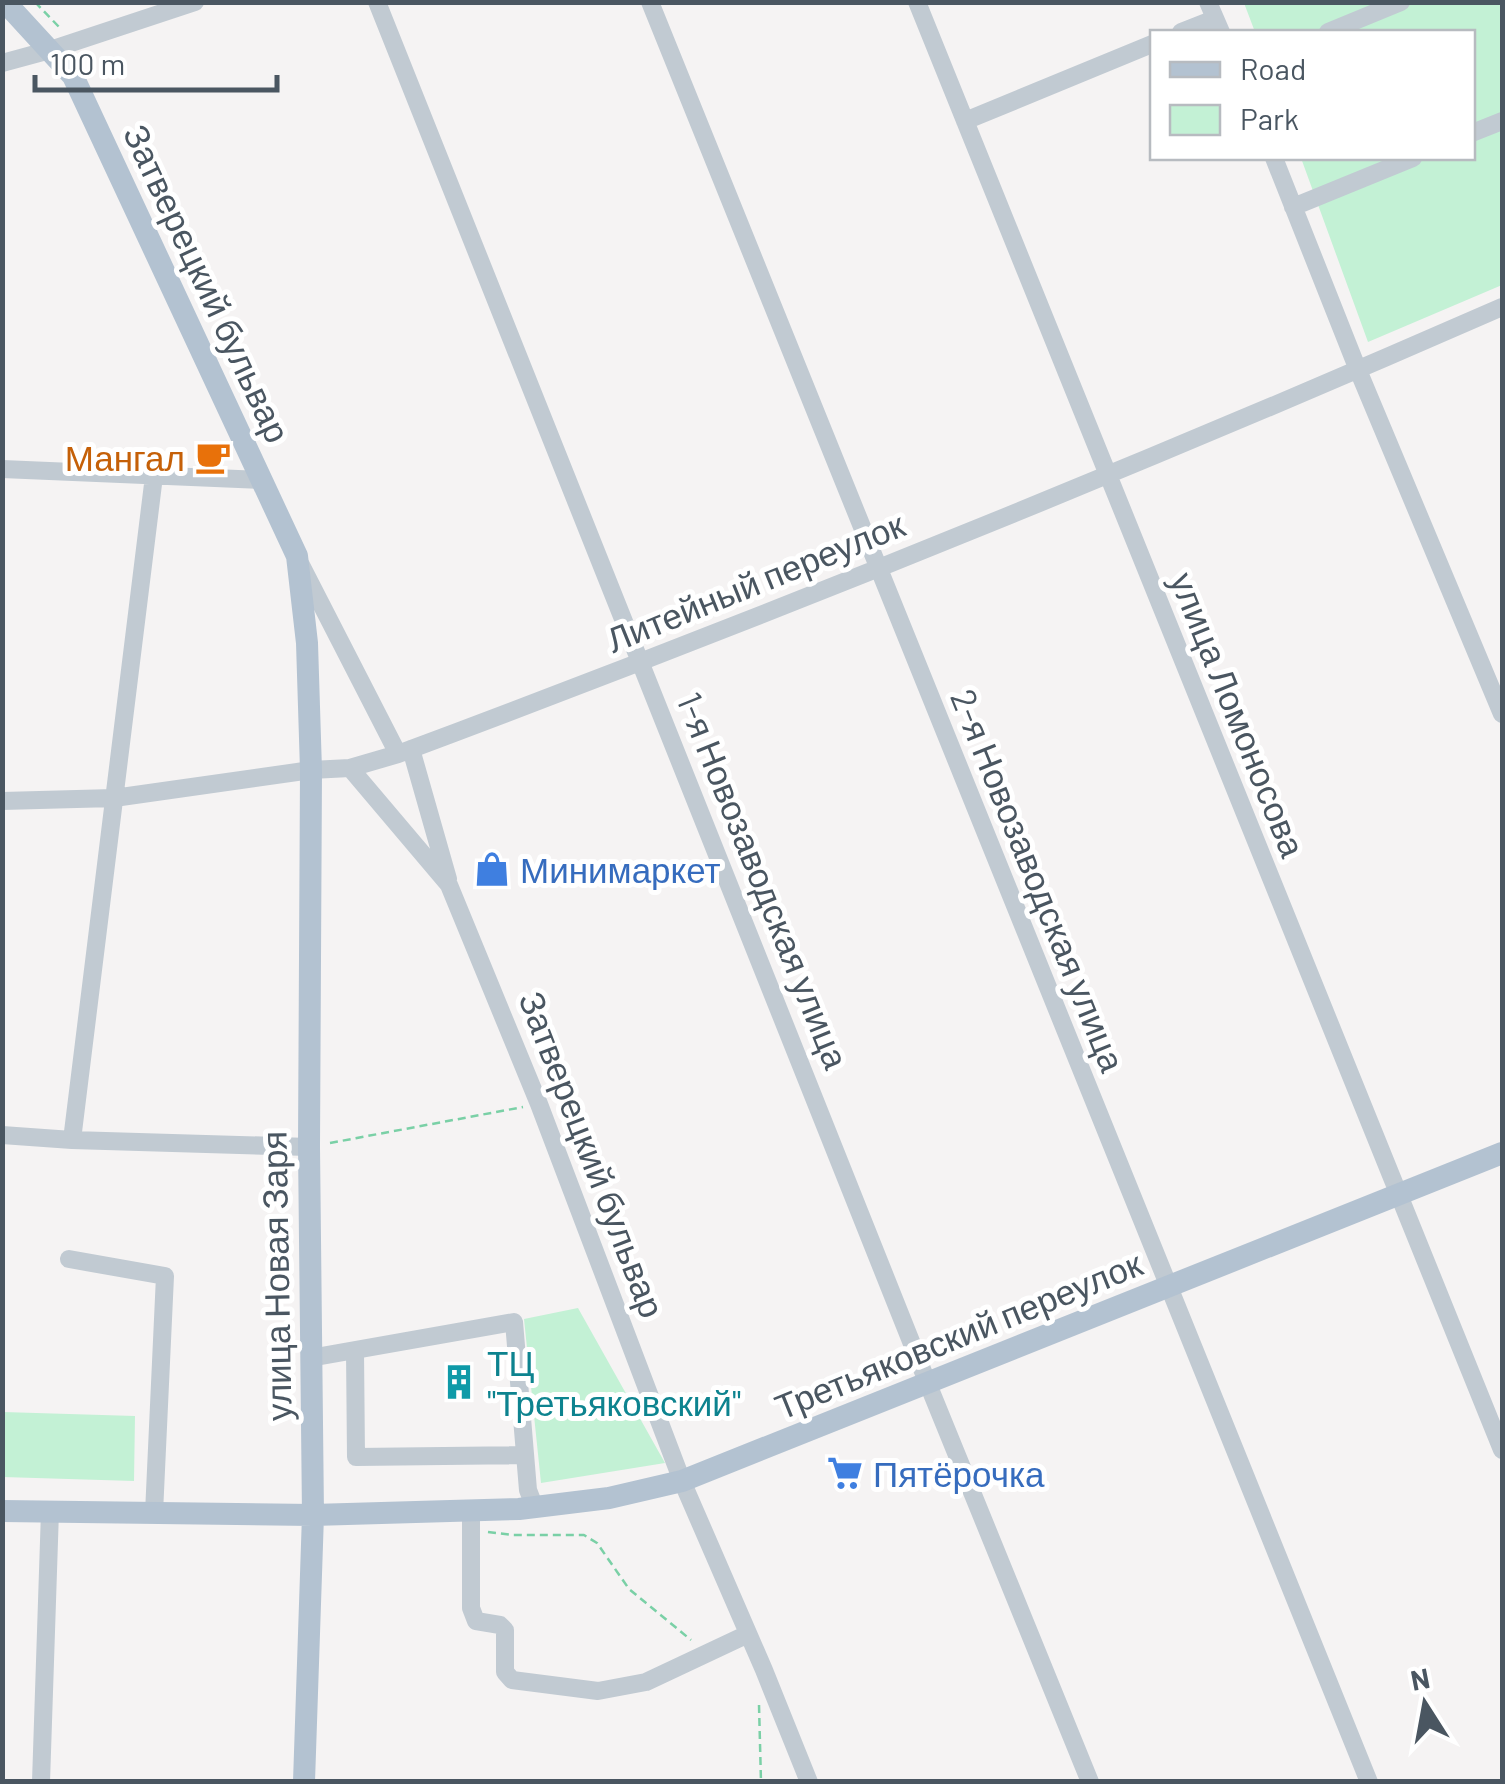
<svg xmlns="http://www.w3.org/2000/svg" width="1505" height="1784" font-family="Barlow,sans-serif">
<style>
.green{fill:#c3f1d5}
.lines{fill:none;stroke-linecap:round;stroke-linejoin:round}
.path{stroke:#7ad0a6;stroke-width:2.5;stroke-dasharray:8 5;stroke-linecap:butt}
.minor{stroke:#c1cad2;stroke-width:18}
.major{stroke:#b3c2d1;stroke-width:22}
.labels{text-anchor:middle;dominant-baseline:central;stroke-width:10;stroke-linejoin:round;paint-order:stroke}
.street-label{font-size:35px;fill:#4a5661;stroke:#fff}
.food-label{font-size:35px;fill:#c56008;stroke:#fff;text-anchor:end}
.shop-label{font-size:35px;fill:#366cbe;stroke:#fff;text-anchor:start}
.culture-label{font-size:35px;fill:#0d838f;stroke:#fff;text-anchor:start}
</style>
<rect width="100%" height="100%" fill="#f5f3f3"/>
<path class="green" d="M1244,3H1502V285L1368,342L1301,158H1472V32H1255Z
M578,1308L665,1463L541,1483L524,1319Z
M3,1412L135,1416L134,1481L3,1477Z"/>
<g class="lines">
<path class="path" d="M35,2L60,28
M330,1143L523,1107
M488,1532L513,1535H584L597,1543L629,1589L691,1640
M759,1705L761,1782"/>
<path class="minor" d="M377,2L928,1384L1090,1782
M650,2L1369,1782
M917,2L1502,1450
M1208,2L1221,32
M1181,32L1214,19
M1328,32L1401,2
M2,63L50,50L195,2
M965,121L1152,44
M1472,133L1502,121
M1274,158L1358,370L1502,714
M1293,207L1413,158
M2,469L262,480
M301,565L398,754
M411,749L448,879
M350,768L449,885L539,1104L682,1481L764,1670L809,1782
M2,801L114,798L311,770L350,768L398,754C770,615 1139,466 1502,307
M2,1135L72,1140L309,1147
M72,1140L154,476
M69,1259L165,1276L154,1513
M355,1351L356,1457L524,1455
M310,1358L514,1322L528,1490L535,1508
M471,1510V1608L476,1621L500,1625L505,1630V1672L512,1680L598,1691L646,1682L748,1634
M41,1782L50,1511"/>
<path class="major" d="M5,2L73,76L297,556L307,643L311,770L309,1147L313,1515L304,1782
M2,1511L313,1515L519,1509L609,1498L682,1481L1502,1153"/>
</g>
<defs>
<symbol id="cafe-bare" viewBox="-9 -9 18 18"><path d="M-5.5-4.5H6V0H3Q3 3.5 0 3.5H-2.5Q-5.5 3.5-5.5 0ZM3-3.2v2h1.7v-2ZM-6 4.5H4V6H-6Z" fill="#e8710a" stroke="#fff" stroke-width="2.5" paint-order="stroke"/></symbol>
<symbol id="shop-bare" viewBox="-9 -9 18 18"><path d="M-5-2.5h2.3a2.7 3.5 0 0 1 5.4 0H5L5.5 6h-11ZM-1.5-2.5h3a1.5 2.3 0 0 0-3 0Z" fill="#3f7fe0" stroke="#fff" stroke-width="2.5" paint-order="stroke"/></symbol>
<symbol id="building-bare" viewBox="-9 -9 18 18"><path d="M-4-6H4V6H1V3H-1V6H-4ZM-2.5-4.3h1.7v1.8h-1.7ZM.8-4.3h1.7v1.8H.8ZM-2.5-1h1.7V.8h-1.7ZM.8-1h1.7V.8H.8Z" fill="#0f9aa8" stroke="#fff" stroke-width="2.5" paint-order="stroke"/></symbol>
<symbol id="supermarket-bare" viewBox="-9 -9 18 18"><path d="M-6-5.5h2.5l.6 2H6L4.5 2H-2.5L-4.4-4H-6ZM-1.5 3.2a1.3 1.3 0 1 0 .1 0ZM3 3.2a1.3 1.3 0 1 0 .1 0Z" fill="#3f7fe0" stroke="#fff" stroke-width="2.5" paint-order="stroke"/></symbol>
</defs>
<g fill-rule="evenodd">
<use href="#cafe-bare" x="188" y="432" width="50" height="50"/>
<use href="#shop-bare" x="467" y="844" width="50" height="50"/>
<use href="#building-bare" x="434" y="1357" width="50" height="50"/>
<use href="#supermarket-bare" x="820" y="1448" width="50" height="50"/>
</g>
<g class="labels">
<g class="street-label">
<text transform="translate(208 283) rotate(65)">Затверецкий бульвар</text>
<text transform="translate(755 581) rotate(-22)">Литейный переулок</text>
<text transform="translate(1239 714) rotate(68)">улица Ломоносова</text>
<text transform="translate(764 880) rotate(68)">1-я Новозаводская улица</text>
<text transform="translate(1039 880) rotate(68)">2-я Новозаводская улица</text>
<text transform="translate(593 1154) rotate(69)">Затверецкий бульвар</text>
<text transform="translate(275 1276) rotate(-91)">улица Новая Заря</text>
<text transform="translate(958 1334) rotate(-22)">Третьяковский переулок</text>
</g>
<g class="food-label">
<text x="185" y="457">Мангал</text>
</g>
<g class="shop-label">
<text x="520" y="869">Минимаркет</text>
<text x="873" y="1473">Пятёрочка</text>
</g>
<g class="culture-label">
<text x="487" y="1362">ТЦ<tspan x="487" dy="40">"Третьяковский"</tspan></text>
</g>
</g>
<rect width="1505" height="1784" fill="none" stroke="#4a5661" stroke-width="10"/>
<rect x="1150" y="30" width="325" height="130" fill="#ffffff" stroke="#b7bbc0" stroke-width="2.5"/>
<rect x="1170" y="62" width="50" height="15" fill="#b3c2d1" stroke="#b7bbc0" stroke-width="2.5"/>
<text x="1240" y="80" font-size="30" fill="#4a5661">Road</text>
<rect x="1170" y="105" width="50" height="30" fill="#c3f1d5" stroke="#b7bbc0" stroke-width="2.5"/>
<text x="1240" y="130" font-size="30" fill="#4a5661">Park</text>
<g transform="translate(1425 1704) rotate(349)" stroke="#ffffff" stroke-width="8" paint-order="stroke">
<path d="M0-8L18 38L0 25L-18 38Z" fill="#4a5661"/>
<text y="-15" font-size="28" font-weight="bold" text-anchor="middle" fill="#4a5661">N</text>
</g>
<path d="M35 75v15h242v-15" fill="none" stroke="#4a5661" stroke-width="5"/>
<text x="50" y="75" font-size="30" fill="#4a5661" stroke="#ffffff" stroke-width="8" paint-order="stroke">100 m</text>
</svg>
